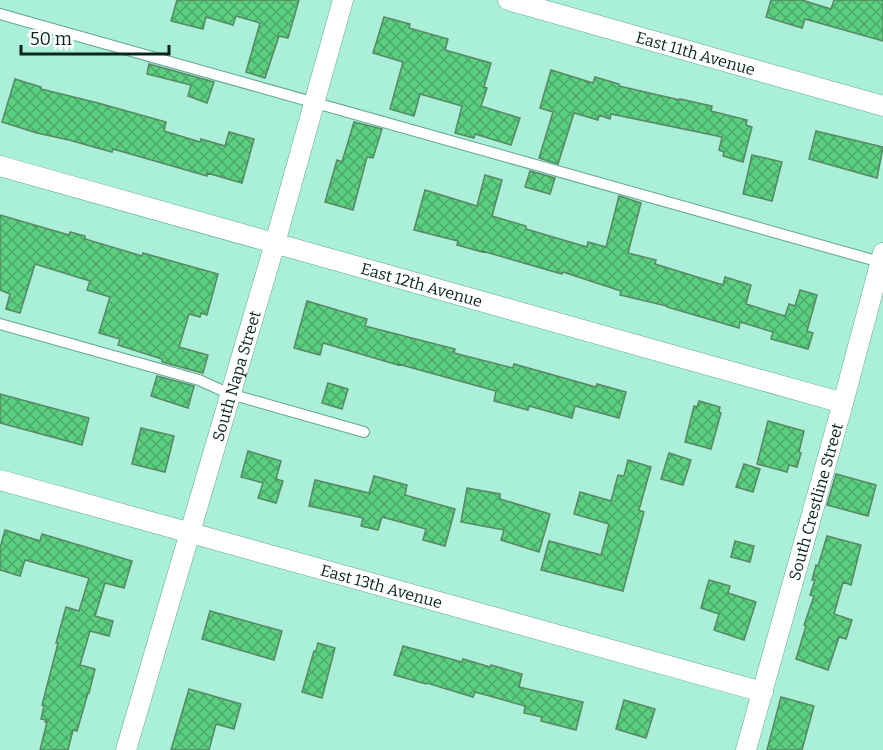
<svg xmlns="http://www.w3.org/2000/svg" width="883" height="750" font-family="Bitter,serif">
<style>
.building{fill:url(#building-cross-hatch);stroke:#578763;stroke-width:1.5}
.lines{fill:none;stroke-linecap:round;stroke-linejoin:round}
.service-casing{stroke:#63a691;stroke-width:12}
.minor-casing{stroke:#63a691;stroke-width:21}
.service{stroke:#fff;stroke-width:10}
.minor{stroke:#fff;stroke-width:20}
.labels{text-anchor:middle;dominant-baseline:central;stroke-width:5;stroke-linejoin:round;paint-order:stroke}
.street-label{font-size:16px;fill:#09261e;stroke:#fff}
</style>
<defs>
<pattern id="building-cross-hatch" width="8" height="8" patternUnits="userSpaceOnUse" patternTransform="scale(1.5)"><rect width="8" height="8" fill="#5ccf81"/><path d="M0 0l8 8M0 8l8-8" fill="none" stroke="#4aa869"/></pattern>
</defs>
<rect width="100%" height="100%" fill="#aaefd8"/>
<path class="building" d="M177,0H299L288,38L279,36L265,78L246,72L260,23L236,16L233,25L206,17L203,29L171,21Z
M771,0H802L831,9L834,0H883V41L805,19L802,28L766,17Z
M384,17L410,24L409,28L448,39L445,50L491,63L484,87L487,88L481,106L520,118L511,145L475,134L474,138L455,133L462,106L420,94L414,116L390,109L403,62L373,53Z
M149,64L214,82L207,103L188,96L191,85L147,74Z
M551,70L593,83L595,77L619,84V86L680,100V99L712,106L711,111L747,120L746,125L752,127L743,162L723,156L724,152L719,150L722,137L611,114L610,119L599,115L598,120L574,113L558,164L539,158L553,112L540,108Z
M15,79L41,87V89L98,103L166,122L164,131L200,142L201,139L225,146L229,132L254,139L242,183L207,173V176L113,149L112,152L69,140L37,133L2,122Z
M354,122L382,129L373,158L367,157L353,210L325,202L337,160L342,162Z
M816,131L883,147L877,178L809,159Z
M752,155L782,162L772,201L743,194Z
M530,171L555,178L550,194L525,187Z
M485,175L502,180L492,216L526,226V229L587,247L588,242L606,247L619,196L641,203L628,253L656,260L655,264L723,285L725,277L751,285L746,304L785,316L789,304L795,306L800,290L817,295L807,331L813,333L808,349L771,339L773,332L740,322L739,328L667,307V306L620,295L621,291L563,272L562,274L482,251V252L457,245L458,241L414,230L425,190L477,206Z
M0,215L69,235L70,232L85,236V239L142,256L143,253L218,274L207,315L201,313L200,317L189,314L179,347L208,355L203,373L162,362V359L118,345L120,339L99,333L110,297L87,290L90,281L35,264L20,313L6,309L10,294L0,290Z
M307,301L367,319L365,326L455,349L454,353L513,368L514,364L596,387L597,384L626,392L619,418L575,406L572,418L529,406L528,410L494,401L496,391L398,364V365L323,343L320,355L294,348Z
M157,376L194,386L188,408L151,396Z
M328,383L348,389L342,409L322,403Z
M0,394L89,418L82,445L0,423Z
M699,401L720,407L719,412L721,413L711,449L685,442L694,406L697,407Z
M768,421L804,431L799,452L801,453L797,467L789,465L787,472L757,464Z
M141,428L174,436L165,472L132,464Z
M248,451L281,461L276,479L283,481L276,503L258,498L263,483L241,477Z
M669,453L691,460L683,485L661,479Z
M628,460L651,467L639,510L644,512L623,591L541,570L549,541L601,555L609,524L574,514L580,492L611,501L618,475L624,476Z
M744,464L760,469L753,492L736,487Z
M836,474L876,485L868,516L827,505Z
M374,476L407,485L405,495L455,509L445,546L423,540L426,529L382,517L378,530L361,526L363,518L309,506L315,480L369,493Z
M467,488L500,494V499L550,514L539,552L501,540L504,530L461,522Z
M5,530L40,541L42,534L132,561L124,588L105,583L95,616L113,621L109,636L90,631L80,665L95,669L89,693H88L77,731L73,730L68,750H40L47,722H45L46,720L41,719L44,706L42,705L58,643H56L66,607L79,611L89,578L25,560L20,576L0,570V548Z
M827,536L861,545L851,585L843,582L834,614L852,620L846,639L839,637L828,670L796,659L806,626L804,625L814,596L810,595L815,580H812L816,565L818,566Z
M735,541L754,546L750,562L731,557Z
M709,580L730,586L728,593L756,602L744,640L714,630L719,614L701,608Z
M210,611L282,631L274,660L202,639Z
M318,643L335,648L322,698L302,692L314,651H316Z
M403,646L462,662L463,659L490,667L491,665L522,674L519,687L583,702L576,730L541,721L542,717L524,713L525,706L475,692L473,697L427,683L426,684L394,675Z
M189,689L241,704L234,729L216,724L209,750H171Z
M781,697L814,706L802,750H767Z
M624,700L655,709L646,738L616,729Z"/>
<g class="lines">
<defs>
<path id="service" d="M0,14L880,262
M0,324L199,380L230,394L364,432"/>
<g id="minor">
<path id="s1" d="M508,0L883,106"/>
<path id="s2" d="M0,166L843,403"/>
<path id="s3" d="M0,480L763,692"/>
<path id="s4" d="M126,750L275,243L343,0"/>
<path id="s5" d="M746,750L843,403L883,253"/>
</g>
</defs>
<use href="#service" class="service-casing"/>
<use href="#minor" class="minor-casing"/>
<use href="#service" class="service"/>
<use href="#minor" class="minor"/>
</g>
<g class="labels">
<g class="street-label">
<text stroke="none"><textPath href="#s1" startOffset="195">East 11th Avenue</textPath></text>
<text stroke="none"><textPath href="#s2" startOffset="438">East 12th Avenue</textPath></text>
<text stroke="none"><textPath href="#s4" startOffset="390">South Napa Street</textPath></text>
<text stroke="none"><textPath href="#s5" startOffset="258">South Crestline Street</textPath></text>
<text stroke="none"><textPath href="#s3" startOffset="396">East 13th Avenue</textPath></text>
</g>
</g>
<path d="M21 45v9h148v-9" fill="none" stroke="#09261e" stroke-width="3"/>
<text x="30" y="45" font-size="18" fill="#09261e" stroke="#ffffff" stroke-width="4.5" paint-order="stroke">50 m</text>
</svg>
